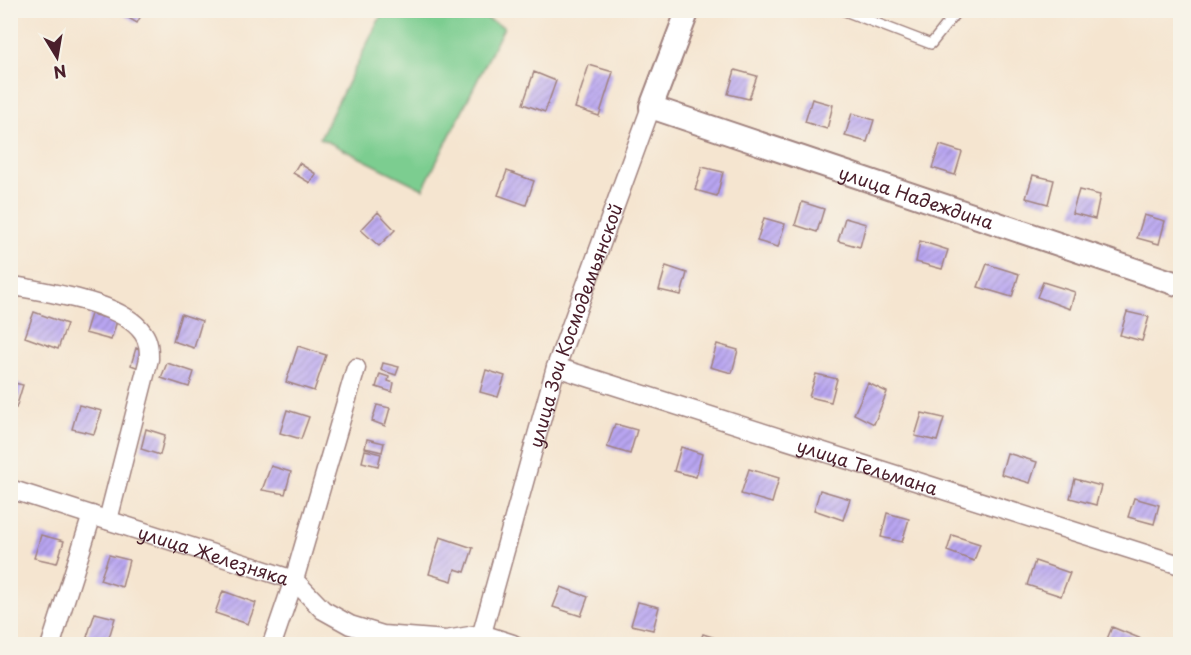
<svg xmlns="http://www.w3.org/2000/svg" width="1191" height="655" font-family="'Playpen Sans',sans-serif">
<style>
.grass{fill:#7bcd90;stroke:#62765e;stroke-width:1.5}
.building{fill:url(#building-hatch)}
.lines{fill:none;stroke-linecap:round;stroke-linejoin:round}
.service-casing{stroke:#a0827e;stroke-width:12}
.minor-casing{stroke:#a0827e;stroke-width:21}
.tertiary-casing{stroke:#a0827e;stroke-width:26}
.service{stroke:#fff;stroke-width:9}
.minor{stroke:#fff;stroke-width:18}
.tertiary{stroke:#fff;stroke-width:22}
.labels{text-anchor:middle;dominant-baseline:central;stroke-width:6;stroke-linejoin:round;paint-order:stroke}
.street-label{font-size:18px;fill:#4a1f2b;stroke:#f7f3e8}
</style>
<defs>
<pattern id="building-hatch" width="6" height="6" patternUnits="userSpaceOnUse" patternTransform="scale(1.5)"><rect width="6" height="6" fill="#b9a6f2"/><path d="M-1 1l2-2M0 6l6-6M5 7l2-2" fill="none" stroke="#9887c4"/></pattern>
</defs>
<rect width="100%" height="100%" fill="#f7f3e8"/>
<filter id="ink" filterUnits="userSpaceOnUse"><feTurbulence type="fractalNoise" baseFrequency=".0167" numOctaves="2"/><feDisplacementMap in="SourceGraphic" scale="12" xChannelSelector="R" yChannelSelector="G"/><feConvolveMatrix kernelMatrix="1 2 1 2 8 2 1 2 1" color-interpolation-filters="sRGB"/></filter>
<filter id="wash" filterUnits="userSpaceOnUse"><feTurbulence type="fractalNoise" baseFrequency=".008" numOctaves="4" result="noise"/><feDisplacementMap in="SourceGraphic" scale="24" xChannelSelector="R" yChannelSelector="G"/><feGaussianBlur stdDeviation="1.35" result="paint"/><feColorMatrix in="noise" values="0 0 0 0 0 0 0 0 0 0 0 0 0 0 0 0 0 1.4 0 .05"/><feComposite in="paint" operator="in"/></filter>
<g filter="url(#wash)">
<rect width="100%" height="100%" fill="#f5e5d0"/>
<path class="grass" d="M384,10L470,11L504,27L423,189L320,138Z"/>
<g id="blocks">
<path class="building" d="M115,10H144L137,23Z
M589,65L613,72L599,116L575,108Z
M735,70L757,76L749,99L728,94Z
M534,72L556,81L545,112L523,104Z
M812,99L833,105L827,129L805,122Z
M852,113L874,120L867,142L845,136Z
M940,145L962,152L955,175L932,168Z
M299,163L316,174L310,183L293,173Z
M702,167L723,172L717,196L695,190Z
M507,171L534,181L526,205L498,195Z
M1033,175L1054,180L1048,204L1026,198Z
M1079,190L1100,195L1095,219L1072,213Z
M802,202L824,209L817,232L795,225Z
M378,212L395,230L379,246L361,230Z
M1144,215L1165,221L1159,244L1137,238Z
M764,218L785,224L778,247L757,241Z
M845,218L866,224L860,247L838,241Z
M920,241L948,250L942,269L916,262Z
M987,264L1019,274L1012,297L978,287Z
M666,266L687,273L681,295L659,290Z
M1043,282L1075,292L1070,309L1037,297Z
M34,312L67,324L58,349L25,337Z
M1127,312L1149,317L1142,341L1120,335Z
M91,314L117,321L111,340L85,333Z
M181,314L202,321L194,348L173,341Z
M717,344L738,350L732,373L710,367Z
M298,346L326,355L314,391L286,382Z
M136,348L145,352L139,368L131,365Z
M167,363L194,372L189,387L161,378Z
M383,363L399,367L396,375L381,370Z
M486,370L505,376L498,397L480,392Z
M380,374L389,377L388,381L394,383L392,392L376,387Z
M816,374L837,379L831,402L809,397Z
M10,382L23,385L16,408L10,406Z
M868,383L887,392L874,424L854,414Z
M79,405L102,411L94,434L72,429Z
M377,405L390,408L385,426L372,421Z
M287,410L309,417L301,439L280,433Z
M922,413L944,418L937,441L915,436Z
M615,424L637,430L630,454L607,447Z
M146,429L165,435L160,455L141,449Z
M367,439L384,443L382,452L365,448Z
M681,447L702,454L696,477L674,471Z
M365,450L381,454L378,466L362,462Z
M1007,453L1037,462L1030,483L1001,474Z
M271,466L291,472L285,494L262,490Z
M749,469L779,478L772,503L741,494Z
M1075,479L1101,486L1096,505L1070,498Z
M820,490L850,499L843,520L814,510Z
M1134,498L1159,505L1154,524L1128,517Z
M887,513L909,519L902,542L881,537Z
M41,535L64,541L57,563L34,558Z
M952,535L980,544L974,561L947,551Z
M440,537L473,548L465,572L455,569L452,581L429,574Z
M109,555L129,560L122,587L100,580Z
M1035,561L1070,573L1061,596L1027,585Z
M561,587L588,597L581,616L553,607Z
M223,591L256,603L248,624L215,613Z
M638,602L659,607L653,630L631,625Z
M95,613L115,618L107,644L87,637Z
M1112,627L1139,638L1155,644H1105Z
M703,634L728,642L727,644H699Z"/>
</g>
</g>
<g filter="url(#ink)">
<use href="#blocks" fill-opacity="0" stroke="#a0827e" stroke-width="1.5"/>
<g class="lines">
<defs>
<path id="service" d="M842,10L931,44L958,10"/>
<g id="minor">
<path d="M10,285C47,293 121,301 143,333C149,341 149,350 149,359L108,520"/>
<path id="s1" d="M556,367L1180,565"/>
<path id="s2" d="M10,489L294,580L323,610L350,625L383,635L446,640L482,634L513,644"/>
<path d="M51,644L92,515"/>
<path d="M272,644L294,580L356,368"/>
<path id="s3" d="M479,644L556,367L651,107"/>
</g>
<g id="tertiary">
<path id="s4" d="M688,10L651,107L1180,285"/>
</g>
</defs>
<use href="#service" class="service-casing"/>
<use href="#minor" class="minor-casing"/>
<use href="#tertiary" class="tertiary-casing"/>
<use href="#service" class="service"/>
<use href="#minor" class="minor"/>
<use href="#tertiary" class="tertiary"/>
</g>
</g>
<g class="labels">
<g class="street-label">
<text stroke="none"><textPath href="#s4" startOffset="384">улица Надеждина</textPath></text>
<text stroke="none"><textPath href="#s3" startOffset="333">улица Зои Космодемьянской</textPath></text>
<text stroke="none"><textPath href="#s1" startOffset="327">улица Тельмана</textPath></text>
<text stroke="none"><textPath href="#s2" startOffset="214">улица Железняка</textPath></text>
</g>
</g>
<rect width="1191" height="655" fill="none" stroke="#f7f3e8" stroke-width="36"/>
<g transform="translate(57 57) rotate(169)" stroke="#f7f3e8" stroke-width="4.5" paint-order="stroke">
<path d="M0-4.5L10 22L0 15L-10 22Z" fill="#4a1f2b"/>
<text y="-9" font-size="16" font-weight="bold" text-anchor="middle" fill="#4a1f2b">N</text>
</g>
</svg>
